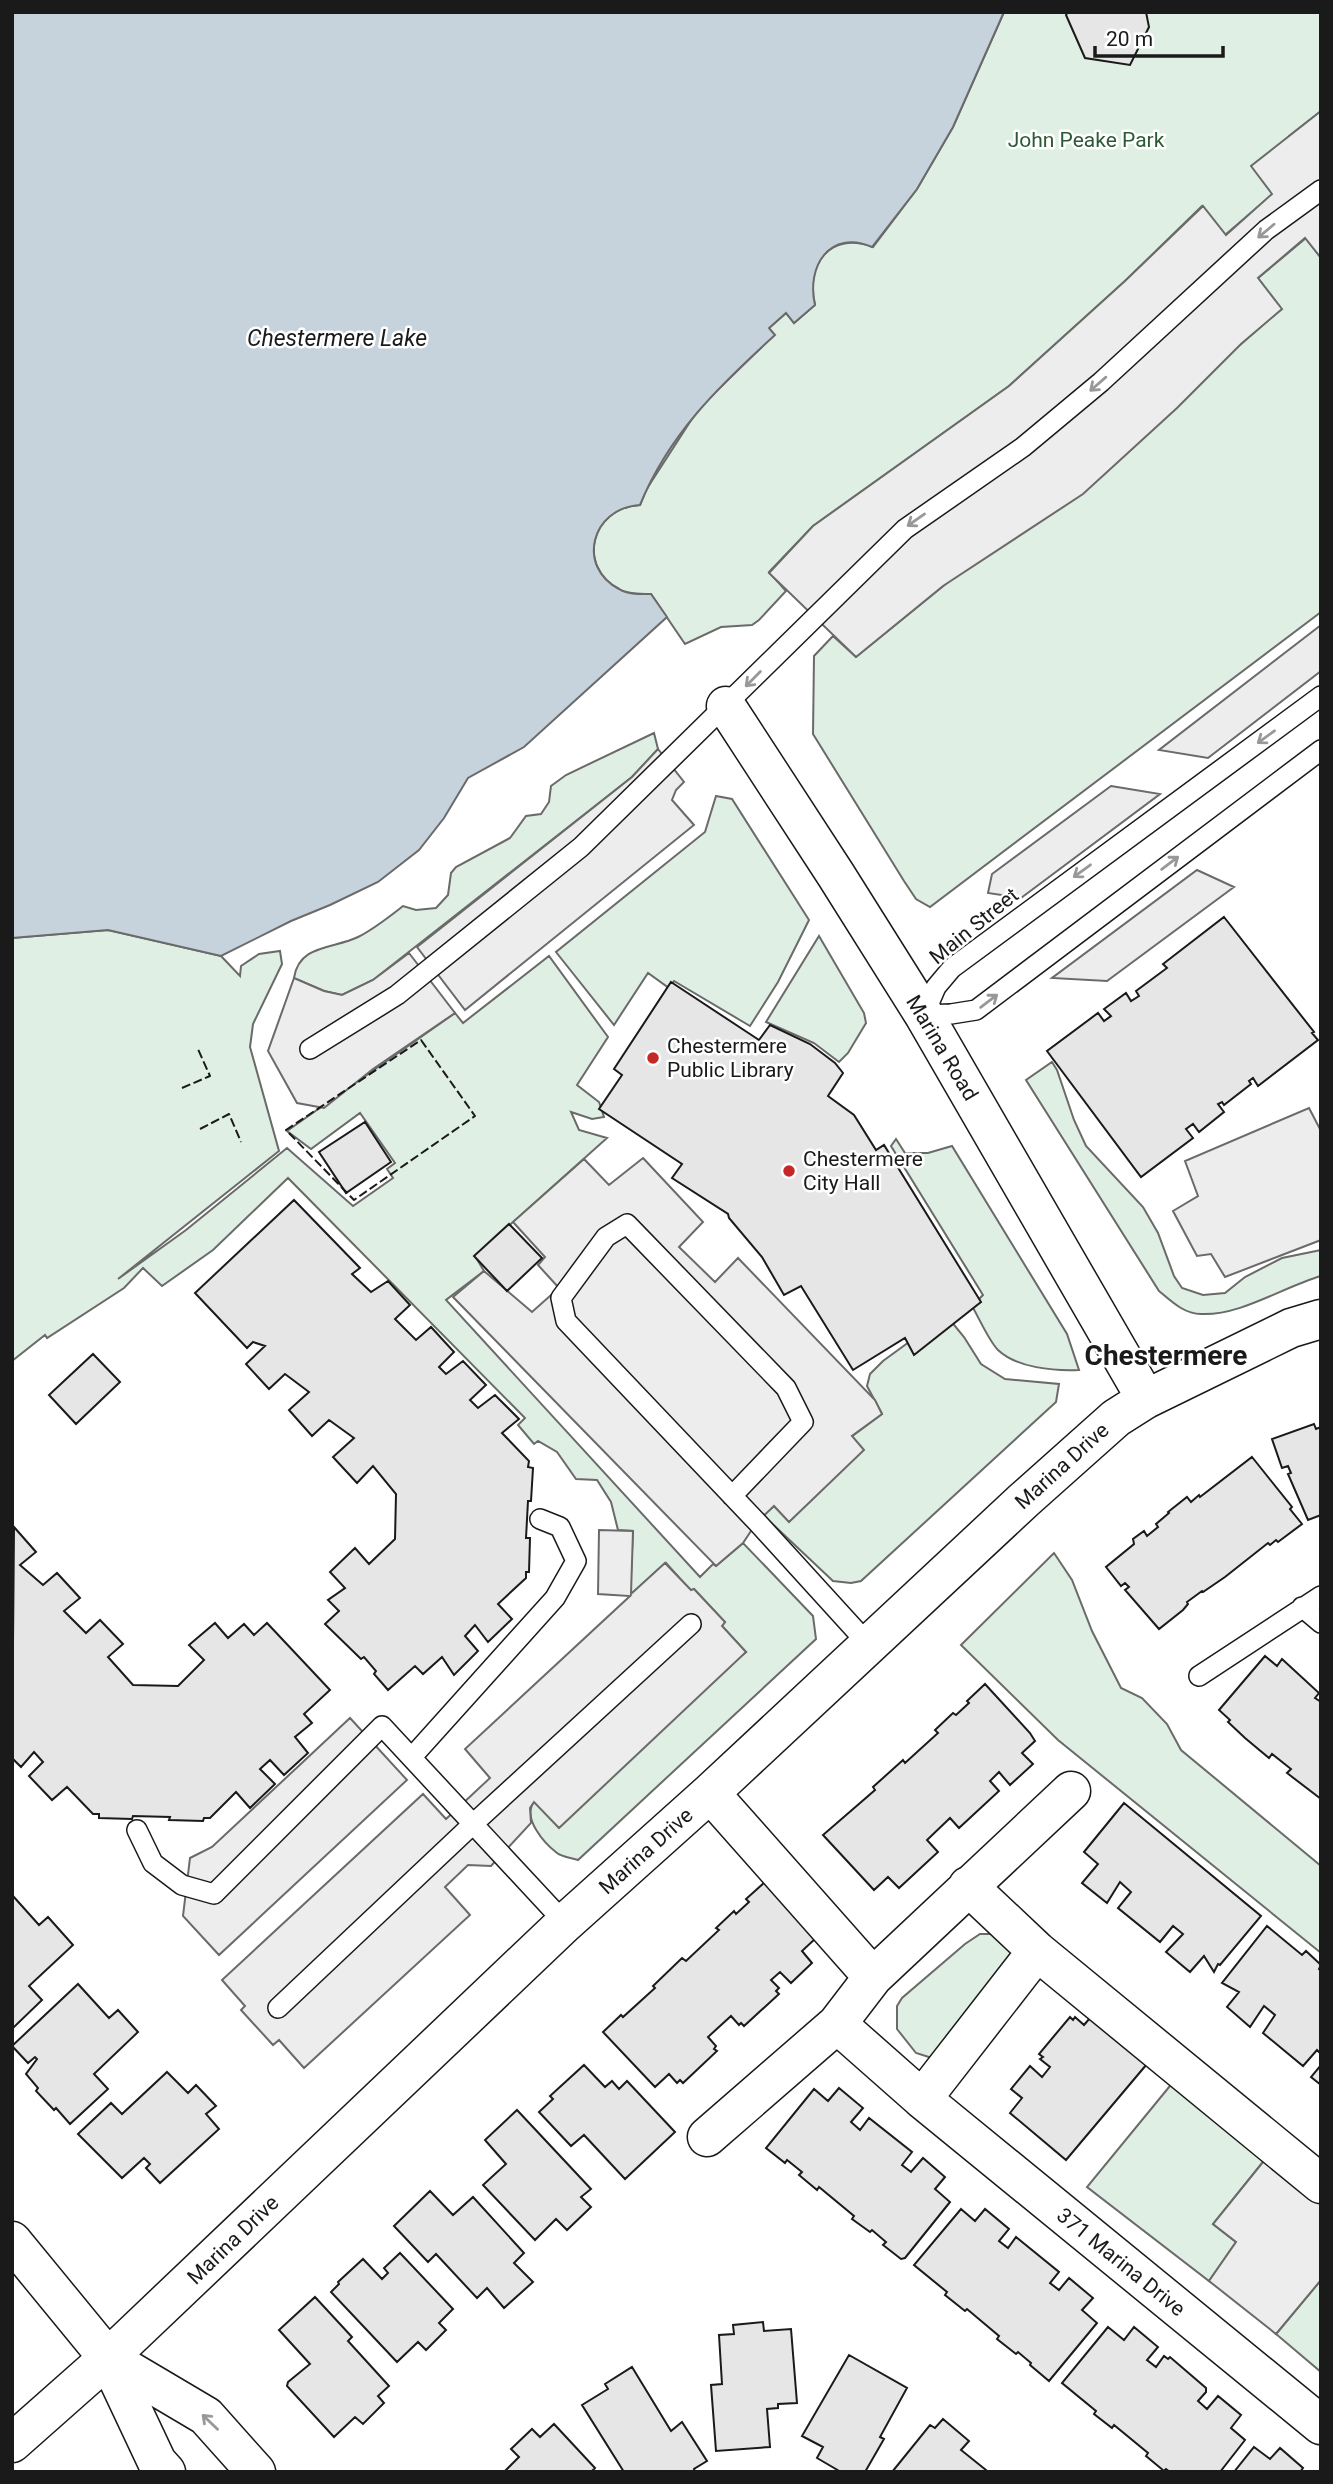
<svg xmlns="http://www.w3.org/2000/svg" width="1333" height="2484" font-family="Roboto,sans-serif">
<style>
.green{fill:#e0efe3;stroke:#6a6a6a;stroke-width:2}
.parking{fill:#ededed;stroke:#6a6a6a;stroke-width:2}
.water{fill:#c6d2dc;stroke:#6a6a6a;stroke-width:2}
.building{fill:#e6e6e6;stroke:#1a1a1a;stroke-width:2}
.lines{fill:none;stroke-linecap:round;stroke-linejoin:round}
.service-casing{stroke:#1a1a1a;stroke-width:22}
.minor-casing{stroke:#1a1a1a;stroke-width:41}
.service{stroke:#fff;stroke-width:19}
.minor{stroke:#fff;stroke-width:38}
.fence{stroke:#1a1a1a;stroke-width:2;stroke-dasharray:9 3.5;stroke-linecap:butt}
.oneway{stroke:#989898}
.poi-dot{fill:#c62828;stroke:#fff;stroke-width:2.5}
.labels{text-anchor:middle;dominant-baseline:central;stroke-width:5;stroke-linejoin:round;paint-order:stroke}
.park-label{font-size:21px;fill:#2b5a34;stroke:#fff}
.street-label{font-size:21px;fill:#1a1a1a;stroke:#fff}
.poi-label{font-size:21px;fill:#1a1a1a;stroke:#fff;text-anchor:start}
.water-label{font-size:23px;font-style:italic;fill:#1a1a1a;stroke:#fff}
.district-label{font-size:28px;font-weight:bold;fill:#1a1a1a;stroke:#fff}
</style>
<rect width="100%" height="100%" fill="#fff"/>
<path class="green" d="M1004,12H1321V111L1289,136L1273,194L1225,235L1202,206L1125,281L1009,386L813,526L769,572L786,591L759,620L752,625L721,627L685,644L651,594C641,594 628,594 619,589C577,567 590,508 640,505L646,490L699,408L774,335L768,329L786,313L794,323L815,305C805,264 830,231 873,247L917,189L953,127Z
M1306,238L1321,258V612L930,907L916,899L904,881L813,734L814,656L833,636L856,657L1241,344L1281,309L1258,278Z
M654,733L658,749L632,777L373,980L342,995L324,991L294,978C299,944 334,949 358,937C374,929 389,917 403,906L416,910L436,908L448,895L451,873L456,867L510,838L526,816L541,814L549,802L551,786L566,775Z
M716,796L732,799L809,920L778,982L750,1026L674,981L669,988L648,973L614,1025L556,952L705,832Z
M108,930L221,956L240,976L241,966L259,954L280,951L282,964L253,1024L250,1047L279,1151L118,1279L186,1230L287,1148L353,1206L393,1178L387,1169L395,1163L360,1113L311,1149L287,1131L455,1013L463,1023L549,956L608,1037L577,1085L599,1102L604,1117L592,1119L571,1112L579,1130L607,1138L475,1256L484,1271L446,1300L700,1577L713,1564L716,1566L743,1543L813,1616L816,1639L578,1860C572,1858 562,1857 557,1853C544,1843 522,1818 534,1802L539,1806L746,1652L722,1626L725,1622L694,1589L691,1591L666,1563L630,1595L633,1531L618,1530L611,1502L597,1480L576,1479L557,1452L538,1441L534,1444L518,1425L525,1418L288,1178L213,1250L162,1286L143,1268L124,1288L47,1338L45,1335L12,1361V938Z
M819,936L864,1013L866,1023L848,1053L839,1062L814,1043L766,1022Z
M1052,1062L1057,1070L1074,1120L1086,1146L1143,1207L1158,1233L1174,1276L1182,1288L1203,1295L1225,1293L1245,1277L1282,1258L1321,1250V1276C1283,1287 1240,1316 1201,1314C1184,1314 1171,1301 1159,1291L1026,1080Z
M896,1139L905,1153H928L952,1146L1067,1334L1079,1370C1054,1371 1017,1368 998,1350C989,1341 979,1318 972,1306L983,1295L891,1146Z
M946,1315L964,1337L981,1364L1005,1379L1059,1384L1056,1402L861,1581L851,1583L833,1581L763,1515L774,1506L789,1521L863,1450L851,1437L882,1414L867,1386L870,1374L883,1361Z
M1054,1553L1072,1580L1092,1631L1121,1688L1142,1698L1167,1724L1181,1750L1321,1866V1953L1058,1740L961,1645Z
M980,1934H997L1016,1949L932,2058L916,2053L897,2029V2006L902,1998L965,1944Z
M1174,2081L1267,2157L1213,2224L1236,2242L1209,2281L1087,2187Z
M1321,2280V2372L1276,2334Z"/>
<path class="parking" d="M1321,111V258L1305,238L1258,278L1282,309L1241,344L1177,408L1083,494L943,586L856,657L769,573L813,526L1009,386L1125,281L1203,206L1226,235L1272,194L1251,166Z
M1321,625V671L1208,758L1159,750Z
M658,749L684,782L676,790L672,800L694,825L465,1010L417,947L632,777Z
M1111,786L1160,794L1021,898L988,893L992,874Z
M1197,870L1234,887L1107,981L1052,978Z
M409,953L455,1013L373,1069L324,1108L297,1103L268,1051L294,978L324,991L342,995L373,980Z
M1309,1108L1321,1131V1240L1225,1277L1211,1254L1197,1256L1173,1211L1198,1196L1185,1161Z
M643,1158L703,1222L679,1247L715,1282L738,1258L875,1400L882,1414L852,1436L864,1450L789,1522L774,1506L757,1522L743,1543L716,1566L453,1297L484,1271L532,1312L559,1288L538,1265L545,1257L513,1222L584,1159L609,1185Z
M599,1530L633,1531L631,1594L665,1563L691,1590L694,1589L725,1622L722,1626L746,1652L559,1828L534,1802L530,1808L531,1823L491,1866L468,1865L445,1887L470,1915L304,2068L279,2040L273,2045L241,2010L245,2006L222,1980L423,1794L446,1819L490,1778L465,1749L630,1596L598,1594Z
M350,1718L407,1780L219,1955L183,1916L190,1858L212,1847Z
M1267,2157L1321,2199V2280L1276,2334L1209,2281L1236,2242L1213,2224Z"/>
<path class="water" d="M12,12H1004L953,127L917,189L872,247C830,229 806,266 815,305L794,323L786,313L769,328L775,335C719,386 669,434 640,505C590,508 577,568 619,589C628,595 641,594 651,594L667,617L524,747L468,778L444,818L419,850L378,882L330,905L291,921L221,956L108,930L12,938Z"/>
<path class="building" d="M1068,12H1146L1149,27L1130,65L1085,58L1066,15Z
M1224,917L1314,1032L1312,1033L1318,1040L1258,1086L1253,1078L1249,1081L1251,1084L1224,1105L1222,1102L1218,1104L1224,1112L1199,1132L1193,1124L1186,1129L1193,1138L1141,1177L1047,1051L1098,1013L1104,1021L1111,1016L1104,1009L1126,993L1131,1001L1139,996L1136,991L1167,968L1163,964Z
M671,982L759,1040L770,1025L810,1044L835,1063L843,1073L828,1096L854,1115L876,1150L884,1145L981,1302L914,1355L905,1338L853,1370L801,1286L784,1295L762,1257L729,1218L728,1214L672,1178L682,1164L599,1109L622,1075L614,1069Z
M365,1122L391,1162L346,1193L319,1152Z
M294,1200L360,1268L352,1274L371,1292L388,1281L410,1305L395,1319L416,1340L431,1327L454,1352L439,1367L446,1374L463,1361L486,1385L470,1400L478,1408L495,1395L519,1419L502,1433L529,1461L528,1467L533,1468L531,1501H528L526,1538H530L529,1572H526V1578L498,1604L512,1619L488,1642L475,1625L465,1636L478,1651L454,1675L442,1657L423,1674L415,1666L388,1690L374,1674L376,1671L364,1657L361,1659L325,1624L339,1611L328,1600L345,1588L330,1572L355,1548L369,1564L395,1539L396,1494L373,1466L357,1483L333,1457L354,1438L329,1420L312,1436L289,1410L309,1392L285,1374L269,1389L246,1364L265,1346L253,1342L247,1348L195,1293Z
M509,1224L542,1258L507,1291L474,1256Z
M93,1354L120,1382L76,1424L49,1395Z
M1314,1424L1316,1429L1321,1427V1515L1308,1520L1288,1474L1291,1473L1288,1466L1282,1468L1272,1439Z
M1252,1457L1292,1507L1290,1509L1302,1524L1278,1542L1276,1540L1270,1545L1268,1543L1225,1577L1203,1592L1202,1591L1187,1602L1188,1604L1183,1610L1159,1629L1125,1590L1129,1587L1125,1583L1121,1586L1106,1567L1134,1544L1133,1539L1144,1531L1147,1536L1158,1527L1156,1524L1169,1513L1168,1512L1187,1497L1191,1502L1199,1495L1200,1497Z
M14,1527L36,1552L20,1565L43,1585L57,1573L80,1598L64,1611L86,1633L100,1620L123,1644L108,1657L133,1685L178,1686L204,1660L189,1645L215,1623L228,1638L244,1624L254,1635L267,1623L330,1690L304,1714L312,1723L295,1737L308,1753L284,1775L270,1760L260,1769L275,1784L250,1808L236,1792L210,1818H204L203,1821L169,1820L170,1817L133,1816L132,1819L99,1818V1814H93L67,1787L52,1800L29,1776L43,1762L34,1752L21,1767L12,1758Z
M1265,1656L1277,1666L1282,1659L1319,1693L1315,1698L1321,1702V1799L1287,1773L1291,1769L1272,1754L1269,1758L1245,1738L1228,1722L1230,1720L1219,1710Z
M985,1684L1030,1733L1035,1741L1022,1753L1033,1764L1010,1785L999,1772L990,1781L999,1791L959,1828L950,1818L927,1840L938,1852L899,1888L888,1877L874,1890L823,1835L875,1790L873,1787L903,1760L905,1763L938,1733L935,1730L953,1713L956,1715L969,1703L967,1701Z
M1124,1803L1261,1916L1220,1965L1218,1964L1214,1972L1204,1956L1190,1972L1166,1952L1183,1934L1173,1926L1160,1942L1118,1908L1131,1892L1120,1882L1107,1903L1082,1883L1098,1864L1084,1852Z
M765,1882L816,1938L802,1951L812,1963L791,1983L780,1972L771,1980L779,1988L776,1991L779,1994L744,2026L741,2023L739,2025L731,2016L708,2037L716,2046L714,2049L717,2051L683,2083L680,2080L677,2083L669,2074L655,2087L603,2032L621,2015L623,2017L655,1988L653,1986L682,1958L686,1961L719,1930L716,1928L734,1911L736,1914L749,1902L746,1899Z
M13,1896L39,1925L48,1917L73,1945L29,1986L42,2000L12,2029Z
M1267,1926L1302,1955L1306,1951L1321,1965L1319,1969L1321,1971V2054L1317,2050L1303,2066L1263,2033L1275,2015L1264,2006L1250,2027L1227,2007L1239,1992L1222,1983Z
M78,1984L109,2018L118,2010L138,2032L94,2074L108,2089L70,2124L56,2108L54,2110L36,2091L38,2088L26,2074L37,2059L35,2057L28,2063L12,2046Z
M1096,2011L1152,2058L1066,2160L1010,2113L1022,2098L1011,2089L1030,2066L1042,2077L1050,2067L1040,2059L1043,2057L1039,2054L1070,2017L1073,2020L1075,2017L1084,2025Z
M584,2065L605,2087L612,2081L619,2089L627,2081L675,2132L625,2179L584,2135L571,2146L539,2112L553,2099L550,2096Z
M1321,2065V2085L1311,2077Z
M167,2072L188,2093L196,2085L216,2106L206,2114L219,2129L160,2183L146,2168L150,2164L144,2158L122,2178L78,2134L111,2103L122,2114Z
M839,2088L863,2108L851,2122L860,2130L869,2118L912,2152L902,2165L911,2172L923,2158L945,2177L935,2189L950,2202L905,2258L901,2259L883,2245L886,2242L872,2230L870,2232L852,2219L854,2216L819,2187L817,2190L799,2175L802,2172L787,2160L785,2163L766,2148L814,2089L828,2101Z
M517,2110L591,2189L581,2197L591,2207L567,2230L556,2219L535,2240L483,2185L506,2164L485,2140Z
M430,2191L453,2215L473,2197L524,2253L514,2263L533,2282L504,2308L487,2288L477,2298L436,2254L428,2262L394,2226Z
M961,2209L975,2221L985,2209L1009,2229L999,2241L1008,2248L1016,2237L1059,2272L1050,2283L1059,2290L1069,2278L1093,2298L1082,2310L1097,2323L1049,2381L1030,2365L1031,2363L1018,2352L1016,2354L997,2339L999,2336L967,2309L965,2311L945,2295L947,2292L914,2265Z
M400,2253L453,2309L439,2323L446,2330L426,2350L418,2342L397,2362L331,2292L339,2284L338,2282L363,2259L382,2279L388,2273L384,2268Z
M315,2297L352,2337L348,2341L389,2386L378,2396L384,2403L363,2424L355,2417L334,2437L287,2386L288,2382L310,2364L279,2330Z
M763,2322L764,2331L791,2329L797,2403L778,2404V2408L767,2409L770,2447L716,2451L711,2385L722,2384L719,2335L734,2334L733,2325Z
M1108,2327L1124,2340L1134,2327L1158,2347L1147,2360L1156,2367L1164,2356L1168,2359L1170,2357L1206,2388V2392L1198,2401L1207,2409L1218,2396L1241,2415L1231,2428L1245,2440L1220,2472H1170L1166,2469L1164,2471L1146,2456L1148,2453L1114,2425L1112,2428L1094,2414L1096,2411L1062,2383Z
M849,2355L907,2388L880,2437L884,2439L865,2472H841L817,2458L823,2447L802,2436Z
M632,2367L671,2431L682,2422L707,2461L694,2469L695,2472H624L582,2405L608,2389L605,2384Z
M943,2419L969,2441L961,2450L986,2470L985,2472H892L930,2425L935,2428Z
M554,2424L595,2468L593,2470L596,2472H504L519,2457L511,2449L532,2429L540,2437Z
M1254,2447L1270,2459L1280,2448L1303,2468L1300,2472H1234Z"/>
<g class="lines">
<defs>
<path id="service" d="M1321,696L952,968L936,987L924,1015L951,1014L976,1010L1321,750
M310,1049L397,995L581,847L905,529L1023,447L1101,382L1266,230L1321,190
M732,1496L803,1422L786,1388L627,1224L606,1237L561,1298L566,1321L757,1522L869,1645
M1302,1607L1321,1623
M1199,1676L1321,1596
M412,1757L555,1598L576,1561L560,1527L540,1519
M137,1830L153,1863L182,1885L214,1894L382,1726L565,1923
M278,2008L473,1824L691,1624"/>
<path id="minor" d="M726,706L836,875L924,1015L1146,1399
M710,1793L873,1977
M968,1886L1037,1951L1321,2184
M837,2024L922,2099L1321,2425
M922,2099L1037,1951
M707,2137L837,2024L873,1977L1071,1791
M12,2241L108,2358L157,2462L166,2472
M108,2358L206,2416L256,2472
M12,2443L108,2358L565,1923L710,1793L1024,1500L1116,1418L1146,1399L1291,1328L1321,1319"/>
</defs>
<use href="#service" class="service-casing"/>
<use href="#minor" class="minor-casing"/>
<use href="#service" class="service"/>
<use href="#minor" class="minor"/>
<path class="fence" d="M421,1040L475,1116L354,1200L286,1130Z
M182,1088L210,1076L197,1047
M200,1129L229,1114L241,1142"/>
</g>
<defs><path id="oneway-shaft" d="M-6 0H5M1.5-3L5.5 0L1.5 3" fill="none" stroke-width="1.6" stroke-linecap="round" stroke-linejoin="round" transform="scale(1.75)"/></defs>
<g class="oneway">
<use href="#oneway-shaft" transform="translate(1266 231) rotate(140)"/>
<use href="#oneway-shaft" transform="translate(1098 384) rotate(139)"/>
<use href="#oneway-shaft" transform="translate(916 520) rotate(145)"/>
<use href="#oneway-shaft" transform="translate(753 679) rotate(135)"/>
<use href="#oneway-shaft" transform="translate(1266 737) rotate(144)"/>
<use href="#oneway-shaft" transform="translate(1170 863) rotate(-37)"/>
<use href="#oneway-shaft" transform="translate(1082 871) rotate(144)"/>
<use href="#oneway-shaft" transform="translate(989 1001) rotate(-37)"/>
<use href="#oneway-shaft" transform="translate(210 2422) rotate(-136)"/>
</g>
<g class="poi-dot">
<circle cx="653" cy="1058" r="7"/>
<circle cx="789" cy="1171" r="7"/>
</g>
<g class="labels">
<g class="park-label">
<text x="1086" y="140">John Peake Park</text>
</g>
<g class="street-label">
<text transform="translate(974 926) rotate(-39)">Main Street</text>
<text transform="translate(942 1048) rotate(59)">Marina Road</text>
<text transform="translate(1062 1466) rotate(-42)">Marina Drive</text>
<text transform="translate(646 1851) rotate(-42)">Marina Drive</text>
<text transform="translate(233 2240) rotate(-44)">Marina Drive</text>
<text transform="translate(1121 2262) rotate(39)">371 Marina Drive</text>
</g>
<g class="poi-label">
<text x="667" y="1046">Chestermere<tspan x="667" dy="24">Public Library</tspan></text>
<text x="803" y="1159">Chestermere<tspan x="803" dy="24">City Hall</tspan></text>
</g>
<g class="water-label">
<text x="337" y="338">Chestermere Lake</text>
</g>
<g class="district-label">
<text x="1166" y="1355">Chestermere</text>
</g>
</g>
<rect width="1333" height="2484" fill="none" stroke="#1a1a1a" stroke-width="28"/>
<path d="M1095 46v10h128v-10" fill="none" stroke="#1a1a1a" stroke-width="3.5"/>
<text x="1106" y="46" font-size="21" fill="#1a1a1a" stroke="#ffffff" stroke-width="5" paint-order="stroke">20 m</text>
</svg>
